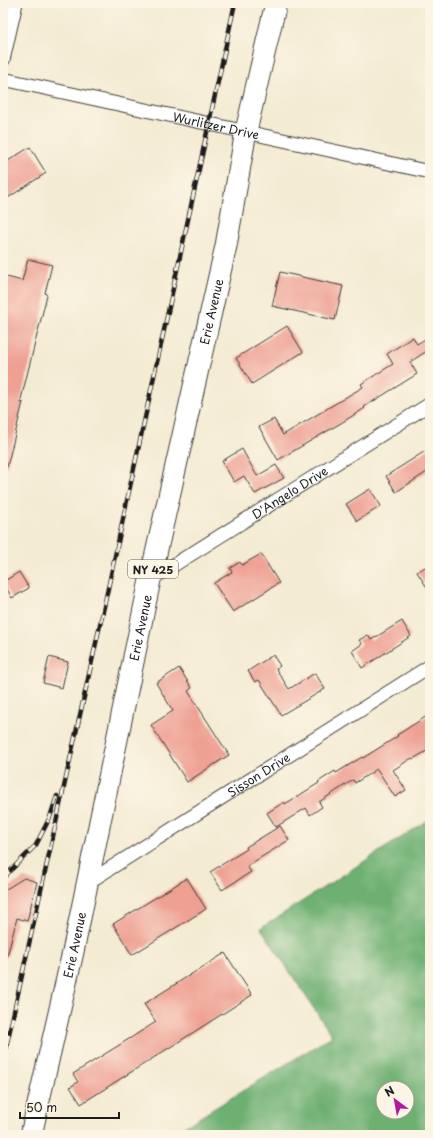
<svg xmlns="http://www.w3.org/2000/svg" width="433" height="1138" font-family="'Playpen Sans',sans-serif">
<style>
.forest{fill:#6eb072;stroke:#456647;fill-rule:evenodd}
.building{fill:#eea093}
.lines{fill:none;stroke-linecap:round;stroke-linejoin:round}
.street-casing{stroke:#3c3b37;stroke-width:15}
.primary-casing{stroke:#3c3b37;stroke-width:23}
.street{stroke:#fff;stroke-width:13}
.primary{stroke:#fff;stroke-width:21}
.rail-casing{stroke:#1c1c1c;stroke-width:4.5}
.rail{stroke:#fcf5e5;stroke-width:3;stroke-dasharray:9;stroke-linecap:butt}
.labels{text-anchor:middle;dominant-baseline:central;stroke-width:3;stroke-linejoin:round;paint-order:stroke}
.shield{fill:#fcf5e5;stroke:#5f5d58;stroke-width:1}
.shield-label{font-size:11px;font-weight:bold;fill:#1c1c1c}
.street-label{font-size:12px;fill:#1c1c1c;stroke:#fcf5e5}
</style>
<rect width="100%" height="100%" fill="#fcf5e5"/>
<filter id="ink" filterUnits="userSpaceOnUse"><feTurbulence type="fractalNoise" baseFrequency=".025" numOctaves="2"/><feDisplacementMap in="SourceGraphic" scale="8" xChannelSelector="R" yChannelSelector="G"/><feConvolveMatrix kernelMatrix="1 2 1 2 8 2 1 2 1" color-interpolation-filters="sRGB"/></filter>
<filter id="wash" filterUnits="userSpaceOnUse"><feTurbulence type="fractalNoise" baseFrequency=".012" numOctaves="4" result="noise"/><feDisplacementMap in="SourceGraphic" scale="16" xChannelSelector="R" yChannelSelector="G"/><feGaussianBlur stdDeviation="0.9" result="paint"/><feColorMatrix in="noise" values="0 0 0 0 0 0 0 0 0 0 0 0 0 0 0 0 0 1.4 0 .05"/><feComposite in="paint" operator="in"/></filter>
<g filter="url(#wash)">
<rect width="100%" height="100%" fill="#f4ebd3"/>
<path class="forest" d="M430,819V1135H171L332,1036L261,928ZM383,1088H407V1112H383Z"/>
<g id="blocks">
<path class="building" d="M30,147L46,173L3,201V164Z
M28,259L52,265L45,293L47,295L20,403L23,402L7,467H3V276L22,281Z
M280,272L343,286L335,320L272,306Z
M287,326L303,352L252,384L236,358Z
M430,336V349L410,362L417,374L364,407L365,408L341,423L278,460L259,427L274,419L283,435L363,387L361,384L393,364L387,354L413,337L417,344Z
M430,448V470L396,492L386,476Z
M242,449L257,476L276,465L284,478L255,494L244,476L234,482L222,461Z
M370,489L381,506L357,521L346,504Z
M261,554L279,583L233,612L214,583L232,572L230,568L240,562L242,565Z
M430,564V592L417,572Z
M19,572L29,588L12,598L3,582Z
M402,621L411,636L362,668L352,651L362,644L359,640L368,635L371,640Z
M273,655L280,666L276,669L289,689L315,673L325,689L281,715L259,680L255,682L248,671Z
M49,657L68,662L62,688L43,683Z
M179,668L192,688L188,691L229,755L187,782L151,725L173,711L156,683Z
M430,714V749L413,759L412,758L393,770L406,790L395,797L377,769L355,783L353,780L319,802L322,807L310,815L306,808L276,827L267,813L284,802L285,804L319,783L318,782L335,771L336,773L362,757L363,758L398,736L397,735Z
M280,826L289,840L247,866L251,872L222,890L210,872L247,849L246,847Z
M24,878L37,882L27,921L17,918L7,957H3V891Z
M187,878L206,909L132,955L113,924Z
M225,953L252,995L81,1104L70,1087L78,1082L73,1074L156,1022L144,1004Z"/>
</g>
</g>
<g filter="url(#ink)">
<use href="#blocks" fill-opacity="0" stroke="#3c3b37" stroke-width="1"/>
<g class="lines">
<defs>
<g id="street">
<path d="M3,60L16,3"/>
<path id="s1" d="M3,79L430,172"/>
<path id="s2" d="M150,580L430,404"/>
<path id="s3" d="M87,883L430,666"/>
</g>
<g id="primary">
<path id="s4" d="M31,1135L73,952L150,580L226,246L246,131L276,3"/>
</g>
</defs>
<use href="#street" class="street-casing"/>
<use href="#primary" class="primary-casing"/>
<use href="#street" class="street"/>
<use href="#primary" class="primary"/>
<defs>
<path id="rail" d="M3,878L36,845L50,817L57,796
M3,1061L100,625L235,3"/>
</defs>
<use href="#rail" class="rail-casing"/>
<use href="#rail" class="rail"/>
</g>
</g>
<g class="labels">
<rect class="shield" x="128" y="560" width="50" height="18" rx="3"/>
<g class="shield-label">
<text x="153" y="569">NY 425</text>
</g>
<g class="street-label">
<text stroke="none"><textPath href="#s1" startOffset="218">Wurlitzer Drive</textPath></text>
<text stroke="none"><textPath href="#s4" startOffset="843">Erie Avenue</textPath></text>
<text stroke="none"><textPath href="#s2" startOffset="165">D'Angelo Drive</textPath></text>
<text stroke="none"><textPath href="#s4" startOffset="519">Erie Avenue</textPath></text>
<text stroke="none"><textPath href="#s3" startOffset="203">Sisson Drive</textPath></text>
<text stroke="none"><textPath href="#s4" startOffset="195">Erie Avenue</textPath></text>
</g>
</g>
<rect width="433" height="1138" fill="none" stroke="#fcf5e5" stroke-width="16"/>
<g transform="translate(395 1100) rotate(328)"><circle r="19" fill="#fcf5e5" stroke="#a29e95"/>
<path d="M0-3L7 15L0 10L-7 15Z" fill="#b5179e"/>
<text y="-6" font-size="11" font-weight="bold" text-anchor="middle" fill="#1c1c1c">N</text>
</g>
<path d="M20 1112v6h99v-6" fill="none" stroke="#1c1c1c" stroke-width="2"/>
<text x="26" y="1112" font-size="12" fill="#1c1c1c" stroke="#fcf5e5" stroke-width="3" paint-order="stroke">50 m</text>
</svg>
